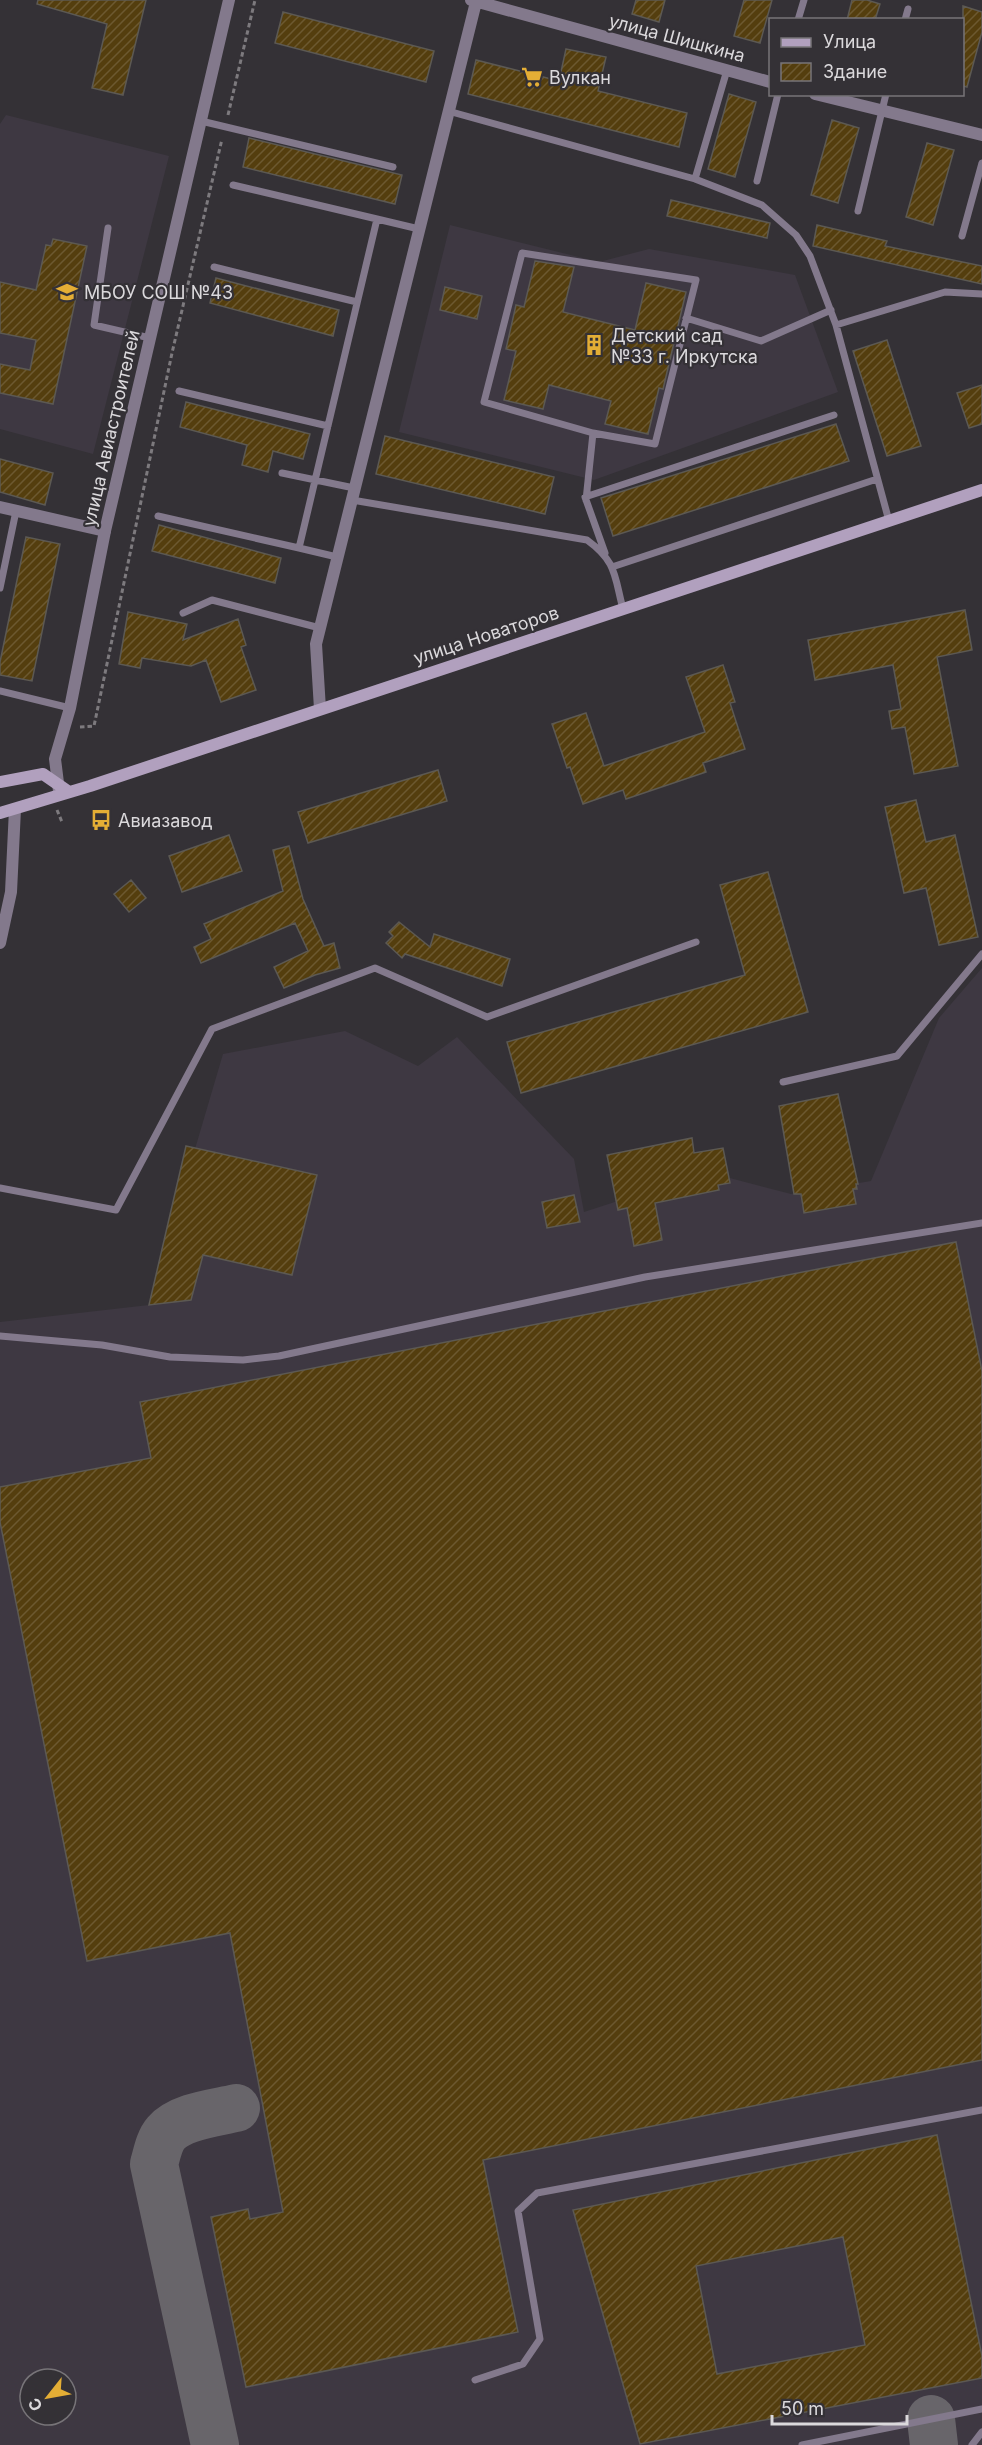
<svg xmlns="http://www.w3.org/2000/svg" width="982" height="2445" font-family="Inter,sans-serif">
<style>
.built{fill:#3e3842;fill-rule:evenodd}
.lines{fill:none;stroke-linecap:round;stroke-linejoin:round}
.taxiway{stroke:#68656a;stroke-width:48}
.building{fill:url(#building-hatch);stroke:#5c5953;stroke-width:1.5;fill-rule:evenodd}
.path{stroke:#7d7a7e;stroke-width:3;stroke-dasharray:4.5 3;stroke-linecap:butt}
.service{stroke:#83798c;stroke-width:7}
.minor{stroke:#83798c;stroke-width:12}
.tertiary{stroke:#83798c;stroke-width:12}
.secondary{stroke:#b1a0be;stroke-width:12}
.labels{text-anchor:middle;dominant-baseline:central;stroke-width:4.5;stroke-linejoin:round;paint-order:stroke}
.street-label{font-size:18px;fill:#dbd9dc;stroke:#343136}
.poi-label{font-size:18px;fill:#dbd9dc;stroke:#343136;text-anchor:start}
</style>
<defs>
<pattern id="building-hatch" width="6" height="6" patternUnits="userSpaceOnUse" patternTransform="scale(1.5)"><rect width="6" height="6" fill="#543e0e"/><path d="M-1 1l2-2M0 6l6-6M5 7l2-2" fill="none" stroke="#6c5930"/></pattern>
</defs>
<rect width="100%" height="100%" fill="#343136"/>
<path class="built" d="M6,115L169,156L93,454L0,429V124Z
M450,225L599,262L649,249L795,275L838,392L594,480L399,432Z
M982,968V2445H0V1322L149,1305L223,1054L345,1031L418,1066L457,1037L574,1159L584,1212L707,1172L791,1194L871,1181L939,1018ZM30,2379H66V2415H30Z"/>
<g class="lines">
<path class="taxiway" d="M931,2419L934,2445
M215,2445L154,2164C157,2154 159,2141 166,2133C181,2116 215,2113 236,2108"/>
</g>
<path class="building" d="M38,0H146L123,95L92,88L107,24L37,4Z
M636,0H665L659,22L632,14Z
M744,0H772L760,43L734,36Z
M852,0H867L880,4L875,20H847Z
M963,6L982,12V32L967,87L963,86Z
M283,12L434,51L426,82L275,43Z
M566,49L606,57L598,91L687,113L679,147L468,94L476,60L559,81Z
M729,94L756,102L735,177L708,169Z
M832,120L859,128L838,203L811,195Z
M249,138L402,175L395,204L243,167Z
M927,143L954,150L933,225L906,217Z
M671,200L770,223L767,238L667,216Z
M817,225L887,241L885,246L982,266V284L813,246Z
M53,239L87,246L53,404L0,393V364L30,370L36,340L0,333V282L36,290L46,245L51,246Z
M535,261L574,267L563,312L635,330L646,283L686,292L663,389L659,388L648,434L605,424L611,401L549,385L543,409L504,400L516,351L506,349L516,305L524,307Z
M216,278L339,310L333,336L210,303Z
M445,287L482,296L477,319L440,310Z
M887,340L921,446L887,456L853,351Z
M982,385V424L969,428L957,393Z
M186,402L310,434L303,459L273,451L268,472L242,465L247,445L180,427Z
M836,424L849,461L613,536L601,498Z
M385,436L554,477L545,514L376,474Z
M0,459L53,473L45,505L0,492Z
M159,525L281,558L275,583L152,551Z
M26,537L60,544L32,681L0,675V662Z
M965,610L972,650L937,657L958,766L914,774L905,727L892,729L889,711L901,709L893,665L815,680L808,640Z
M128,612L187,624L183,640L238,619L246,645L241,647L256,690L221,702L206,660L191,666L142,658L140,668L119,664Z
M723,665L735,702L730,703L745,749L703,763L706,772L626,799L623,790L583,804L570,767L567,768L552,724L586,713L604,766L705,732L686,677Z
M438,770L447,801L308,843L298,812Z
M916,800L926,842L955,835L978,937L939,945L926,888L904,893L885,807Z
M229,835L242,871L182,892L169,856Z
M289,846L303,899L324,946L334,943L340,968L315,975L284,988L274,967L308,951L295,923L201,963L194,947L211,939L204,924L283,891L273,850Z
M768,872L808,1012L521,1093L507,1042L745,975L720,885Z
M131,880L146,898L129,912L114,894Z
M399,922L430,947L434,934L510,959L502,986L405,954L402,958L386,943L393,936L389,932Z
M838,1094L858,1184H856L857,1189H853L856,1204L804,1213L801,1194H794L779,1106Z
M692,1138L694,1153L723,1148L730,1183L718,1185L719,1190L655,1203L662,1240L634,1246L627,1208L618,1210L607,1155Z
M186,1146L317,1175L292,1275L203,1255L191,1300L149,1305Z
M574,1195L580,1222L547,1228L542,1202Z
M956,1242L982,1371V2060L483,2160L518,2332L246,2387L211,2217L248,2209L250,2219L283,2212L230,1933L87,1961L0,1522V1487L151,1458L140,1402Z
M937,2135L982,2356V2378L640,2444L573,2210ZM843,2237L865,2345L717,2374L696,2266Z"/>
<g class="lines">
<path class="path" d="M228,115L255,0
M80,727L94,726L172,353L222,139
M57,810L62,822"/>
<path class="service" d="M798,20L804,0
M905,20L908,9
M448,111L695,179L762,205L796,235L810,256L836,325L889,521
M201,121L393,167
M695,179L727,70
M757,181L778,94
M233,185L377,219
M858,211L886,94
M108,228L94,325L150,338
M962,236L982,163
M214,267L357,302
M686,318L761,341L831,310
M836,325L945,292L982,294
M179,391L328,426
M282,473L354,488
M352,500L587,540C617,562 614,575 623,609
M586,500L593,433L484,402L522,253L696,280L655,444L593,433
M158,516L299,548
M605,553L585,497L834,415
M337,557L299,548L377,219L419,229
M612,567L877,479
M0,588L16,511
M183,613L212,600L320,628
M0,691L70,708
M783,1082L897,1056L982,954
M0,1188L116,1210L212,1029L375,968L487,1017L696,942
M0,1336L102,1345L170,1357L243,1360L279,1356L645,1277L982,1223
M475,2380L523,2364L540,2339L518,2211L537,2193L982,2110
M802,2445L982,2409
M972,2445L982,2432"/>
<path class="minor" d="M471,0L770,82
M815,94L982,135
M0,507L105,531
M320,709L316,644L476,2
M0,943L11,892L15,809"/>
<path class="tertiary" d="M59,791L55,759L70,708L105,531L229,0"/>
<path class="secondary" d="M0,782L43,774L69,792
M0,813L90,786L982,490"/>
</g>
<defs>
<symbol id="supermarket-bare" viewBox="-9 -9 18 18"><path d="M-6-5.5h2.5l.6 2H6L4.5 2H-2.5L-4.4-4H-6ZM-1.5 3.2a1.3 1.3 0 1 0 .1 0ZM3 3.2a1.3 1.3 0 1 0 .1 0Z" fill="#e4ae35" stroke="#343136" stroke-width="2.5" paint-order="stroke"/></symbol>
<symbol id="school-bare" viewBox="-9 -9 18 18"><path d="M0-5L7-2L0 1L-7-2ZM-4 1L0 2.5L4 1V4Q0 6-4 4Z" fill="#e4ae35" stroke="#343136" stroke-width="2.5" paint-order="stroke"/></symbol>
<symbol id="building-bare" viewBox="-9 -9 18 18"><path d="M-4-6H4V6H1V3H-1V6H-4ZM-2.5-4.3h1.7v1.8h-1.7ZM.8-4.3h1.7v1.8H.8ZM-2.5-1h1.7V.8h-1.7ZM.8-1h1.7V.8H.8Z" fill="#e4ae35" stroke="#343136" stroke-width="2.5" paint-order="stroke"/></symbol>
<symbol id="bus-bare" viewBox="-9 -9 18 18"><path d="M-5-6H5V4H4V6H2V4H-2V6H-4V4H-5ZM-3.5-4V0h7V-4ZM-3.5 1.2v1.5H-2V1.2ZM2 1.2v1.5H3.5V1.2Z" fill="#e4ae35" stroke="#343136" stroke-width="2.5" paint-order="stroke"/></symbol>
</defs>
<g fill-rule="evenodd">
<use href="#supermarket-bare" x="517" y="62" width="30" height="30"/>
<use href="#school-bare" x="52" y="277" width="30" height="30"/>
<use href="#building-bare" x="579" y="330" width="30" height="30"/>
<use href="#bus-bare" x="86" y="805" width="30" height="30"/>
</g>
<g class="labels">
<g class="street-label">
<text transform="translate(677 38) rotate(15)">улица Шишкина</text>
<text transform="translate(111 428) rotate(-77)">улица Авиастроителей</text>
<text transform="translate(486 635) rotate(-18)">улица Новаторов</text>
</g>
<g class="poi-label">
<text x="549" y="77">Вулкан</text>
<text x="84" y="292">МБОУ СОШ №43</text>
<text x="611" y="335">Детский сад<tspan x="611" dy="21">№33 г. Иркутска</tspan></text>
<text x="118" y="820">Авиазавод</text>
</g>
</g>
<rect x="769" y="18" width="195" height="78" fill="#343136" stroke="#777478" stroke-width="1.5"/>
<rect x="781" y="38" width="30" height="9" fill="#b1a0be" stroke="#777478" stroke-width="1.5"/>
<text x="823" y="48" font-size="18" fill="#dbd9dc">Улица</text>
<rect x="781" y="63" width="30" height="18" fill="url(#building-hatch)" stroke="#777478" stroke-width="1.5"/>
<text x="823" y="78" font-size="18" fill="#dbd9dc">Здание</text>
<g transform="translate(48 2397) rotate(239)"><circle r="28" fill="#343136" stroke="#777478" stroke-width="1.5"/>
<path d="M0-4.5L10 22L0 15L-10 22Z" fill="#e4ae35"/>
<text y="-9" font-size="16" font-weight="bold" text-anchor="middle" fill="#dbd9dc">С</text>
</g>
<path d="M772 2415v9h135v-9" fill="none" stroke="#dbd9dc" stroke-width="3"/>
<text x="781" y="2415" font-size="18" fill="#dbd9dc" stroke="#343136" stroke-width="4.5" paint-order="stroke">50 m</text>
</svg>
